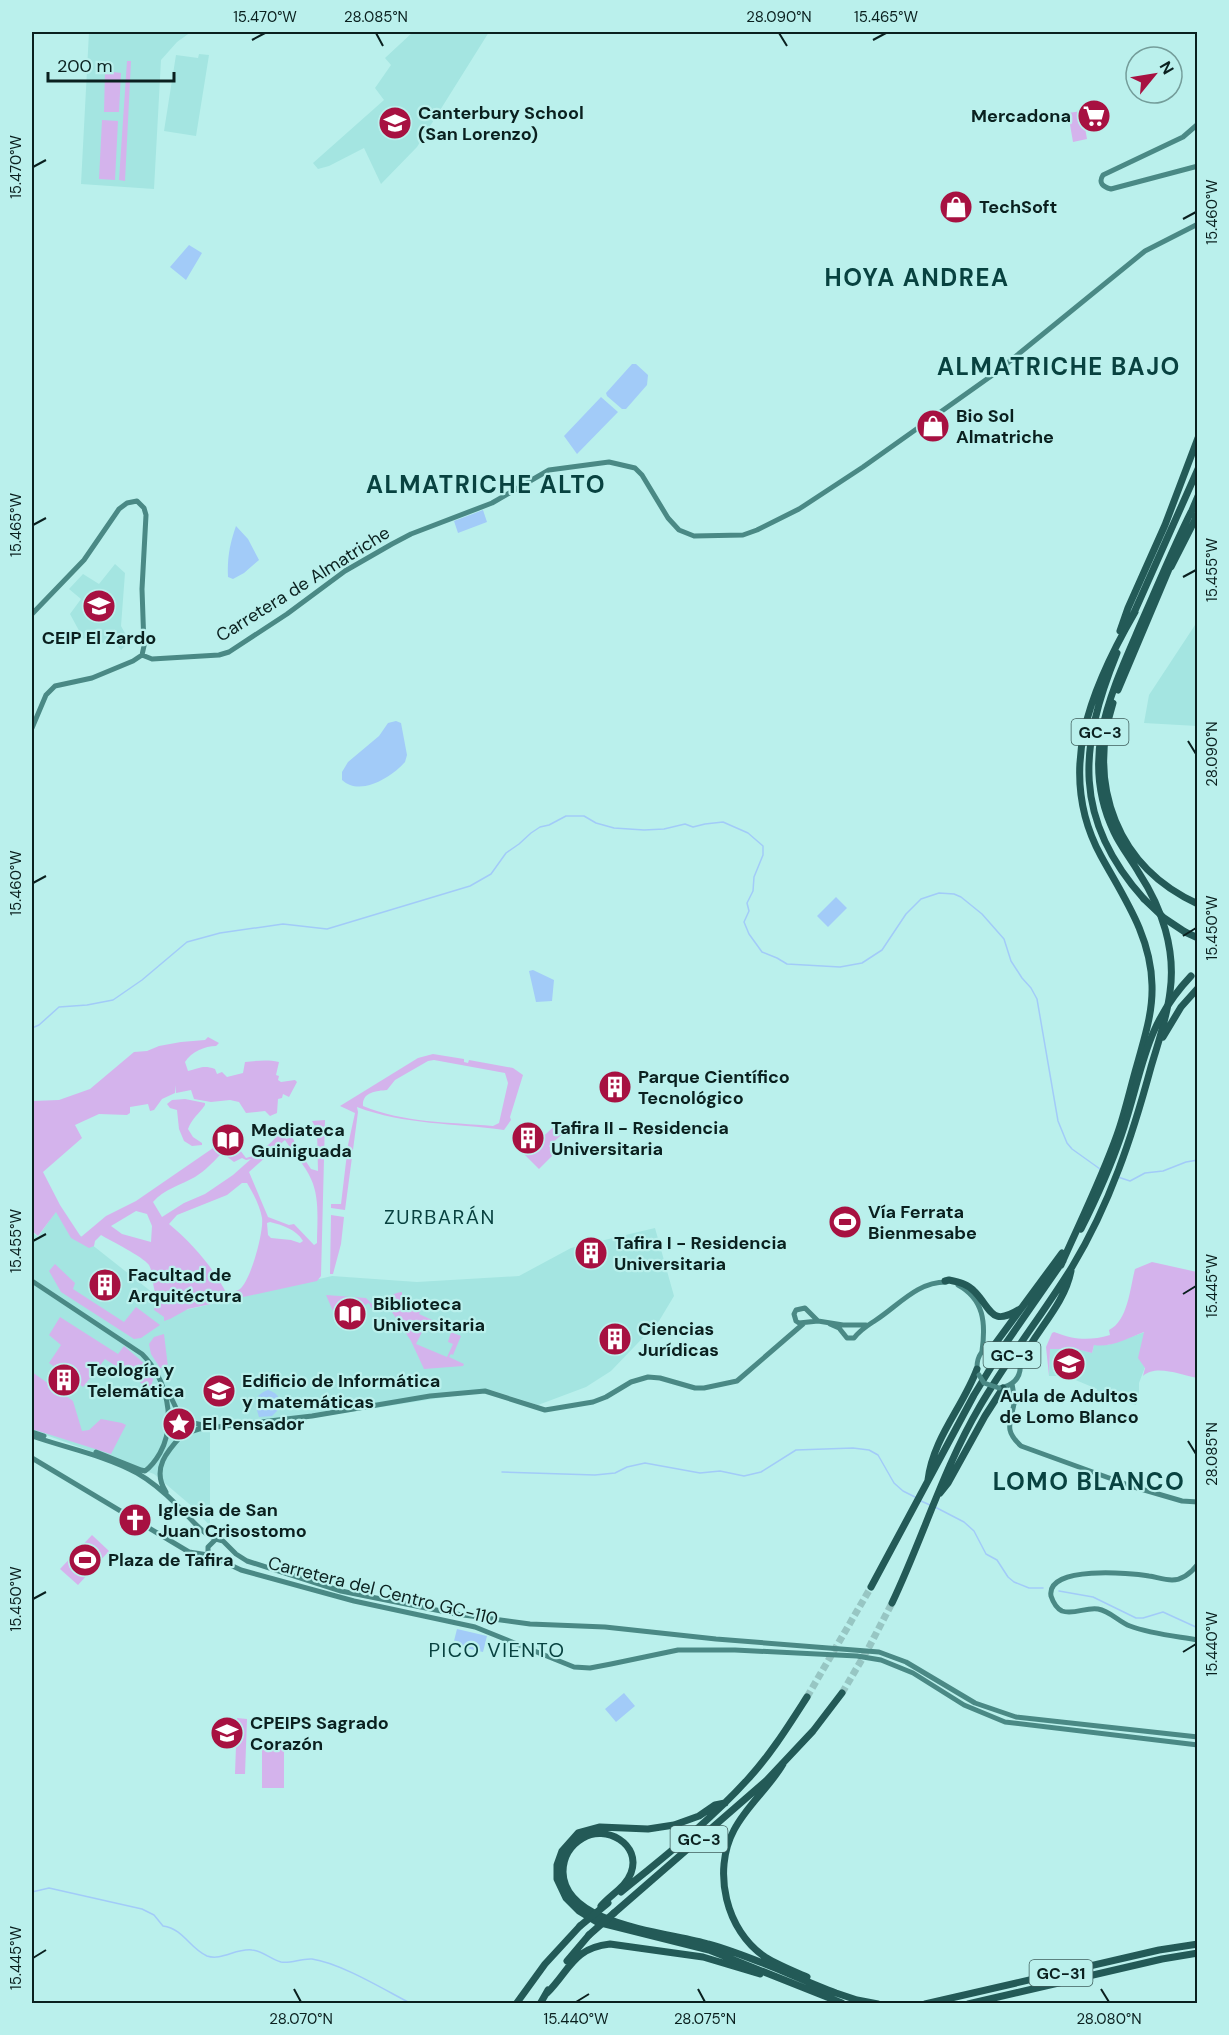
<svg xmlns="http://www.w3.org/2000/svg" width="1229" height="2035" font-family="'DM Sans',sans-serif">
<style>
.built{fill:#a4e5e1}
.green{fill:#d4b3ec;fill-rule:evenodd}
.water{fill:#a2cbf8}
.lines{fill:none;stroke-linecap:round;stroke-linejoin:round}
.stream{stroke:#a2cbf8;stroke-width:1.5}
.highway-tunnel{stroke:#97c6c3;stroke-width:7;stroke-dasharray:7 3.5;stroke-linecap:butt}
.secondary{stroke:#4a8985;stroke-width:5}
.highway{stroke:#235a57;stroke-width:7}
.secondary-bridge{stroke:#4a8985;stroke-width:5}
.highway-bridge{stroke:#235a57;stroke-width:7}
.ticks{fill:none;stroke:#0a201f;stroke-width:2}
.labels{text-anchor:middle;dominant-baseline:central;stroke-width:4.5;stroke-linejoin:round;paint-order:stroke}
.shield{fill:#baf0ec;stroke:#3f5e5c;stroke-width:1.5}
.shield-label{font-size:16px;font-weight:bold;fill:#0a201f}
.poi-label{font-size:18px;font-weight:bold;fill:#0a201f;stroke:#baf0ec;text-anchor:start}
.street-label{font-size:18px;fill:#0a201f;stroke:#baf0ec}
.neighbourhood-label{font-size:20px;letter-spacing:1.5px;fill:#084240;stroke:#baf0ec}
.district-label{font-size:24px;font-weight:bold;letter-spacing:1.5px;fill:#084240;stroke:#baf0ec}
.neatline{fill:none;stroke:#0a201f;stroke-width:2}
.ticks-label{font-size:15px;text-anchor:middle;fill:#0a201f}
</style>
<rect width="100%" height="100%" fill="#baf0ec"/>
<path class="built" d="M89,32H191L177,42L161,60L154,189L81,184Z
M413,32H489L417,147L381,184L364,148L329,166L318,169L313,163L384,100L375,88L391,65L385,58Z
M199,54L209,55L196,136L164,131L176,55L198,58Z
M115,564L125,573L121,626L127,637L125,646L121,650L117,645L91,641L83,638L70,614L81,599L69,589L83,574L99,584Z
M1197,622V726L1144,723L1149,695Z
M56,1211L72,1229L177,1312L332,1276L417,1282L519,1276L571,1248L655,1228L674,1296L659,1321L611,1371L586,1387L538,1405L491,1390L252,1427L210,1431V1526L194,1508L154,1474L32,1430V1232L38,1237Z
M1145,1332V1367L1139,1383V1393L1136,1405L1101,1396V1394L1096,1392L1097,1389L1066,1376H1049L1050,1349H1077L1092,1353L1094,1345H1108Z"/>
<path class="green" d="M127,61H131L125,181L119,180Z
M105,71L121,73L119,112H104Z
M1082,111L1087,139L1073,142L1068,113Z
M102,120L118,121L115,180L99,179Z
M208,1037L219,1043L216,1046C205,1046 191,1052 185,1062L188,1071C201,1068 203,1065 215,1069L217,1074L222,1072L227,1077L243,1073L245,1062C257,1061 266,1059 279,1062L276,1075L279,1076L278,1080L281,1082L295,1080L297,1082L289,1097L283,1094L282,1098L278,1099L277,1113L270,1116L265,1111L246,1113L239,1102L230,1100L211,1102L194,1099L191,1090L176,1093L175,1085V1093L162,1099L154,1110L150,1111L148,1104L130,1107V1113L127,1115L99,1114L75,1125L82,1138L43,1172L60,1205L81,1237L106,1216L136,1201L216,1146L221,1154C213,1162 205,1171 195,1177C181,1185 164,1189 153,1202L162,1217L184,1203L205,1194L233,1175L251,1159L246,1160L242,1158L234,1162L226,1156L237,1146L246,1158C259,1155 271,1143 280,1133L284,1134L286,1139L292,1136L297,1148L311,1169L318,1171L317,1130L312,1121L325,1120L321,1276L317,1281L188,1309L170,1319L164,1321V1317L154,1310C157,1300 156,1297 154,1288C152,1281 153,1272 149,1265C142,1256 111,1241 101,1235L95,1241L94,1246L89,1248L71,1238L56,1212L38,1236L32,1231V1101L59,1100L90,1089L134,1052L147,1051L159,1046L181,1042L205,1040ZM285,1140C293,1153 305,1165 311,1179C320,1198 317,1223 317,1243L314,1245L294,1224L289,1225L268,1217L249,1172ZM242,1183H247C253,1193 260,1206 262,1218C264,1231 251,1280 240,1289C237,1291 231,1292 227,1294C212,1266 193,1244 169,1224L177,1215L227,1195ZM136,1211L147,1214L152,1226L151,1242L122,1234L111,1226ZM270,1222C282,1225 296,1229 303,1241L300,1243L291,1240L271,1238L268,1235L267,1223Z
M433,1054L464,1059V1062L468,1063L469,1060L513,1068L523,1075L510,1117L511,1120L504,1130C455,1123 404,1125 357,1107L358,1112L345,1210L331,1208V1204H341L348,1145L355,1113L340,1106L418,1058ZM434,1060L505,1073L508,1083L499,1123L493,1126C449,1122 404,1123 363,1106C362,1092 376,1091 387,1090L395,1080L428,1061Z
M185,1099L205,1103V1105C199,1114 192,1118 188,1129L193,1137L202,1143V1145L192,1146L184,1141L179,1129L177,1110L170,1108L167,1104L172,1100Z
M560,1121L568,1129L549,1146L555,1153L539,1169L524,1154Z
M331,1215L344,1217L341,1244L333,1274H330Z
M1152,1262L1197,1272V1378C1181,1375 1156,1364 1143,1376L1145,1368L1138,1358L1144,1332C1129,1338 1110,1348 1094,1345L1092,1353L1076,1349V1362L1069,1361V1349H1050L1049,1376L1046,1347L1052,1333L1054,1332C1075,1340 1089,1341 1110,1335L1109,1330C1128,1321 1130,1288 1135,1269Z
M55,1264L75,1283L73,1289L124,1322L136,1307L160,1325L141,1338L134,1339L61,1292L49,1271Z
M402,1292V1296L423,1305L419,1314L439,1323L437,1326L427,1322L416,1344L447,1357L453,1344L448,1342L451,1332L461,1336L453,1355L451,1354L449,1357L464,1364L463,1366L424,1369L411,1341L388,1306C388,1297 393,1293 402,1292Z
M326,1295L366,1298L375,1307L371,1308L369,1303L363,1306L360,1300L333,1311Z
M60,1317L118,1354L124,1346L145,1364L154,1377L150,1389L105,1359L83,1387L49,1363L61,1345L49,1335Z
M164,1334L168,1367L160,1368L151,1354L149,1344L154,1337Z
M32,1372L73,1401L82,1431L89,1430L101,1419L122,1423L126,1425L111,1454L32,1429Z
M92,1535L109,1551L78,1585L60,1569Z
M237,1718L247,1719L245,1774H235Z
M262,1747H284V1788H262Z"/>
<path class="water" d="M189,245L202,253L186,280L170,267Z
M632,364H636L648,375L647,385L626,409H622L607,396L606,393Z
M601,397L618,412L577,454L564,436Z
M483,510L487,522L458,533L454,521Z
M236,526L248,539L259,560L244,573L233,579L228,577C227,558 230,543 236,526Z
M396,721L401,723L407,755L405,762C392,777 360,797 342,780V772L348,762L379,736L388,723Z
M836,897L847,908L828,927L817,916Z
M533,970L554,980L552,1001L536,1002L529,971Z
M268,1390C277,1393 281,1397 280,1408L272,1416L259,1417C255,1404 252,1396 268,1390Z
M457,1629L487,1636L483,1652L453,1645Z
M624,1693L635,1706L616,1722L605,1709Z"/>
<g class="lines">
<path class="stream" d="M32,1028L39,1025L59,1007L87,1005L113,1000L142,980L187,942L220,933L283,924L327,929L470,886L491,874L506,853L519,844L531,833L540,827L549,825L566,816H584L596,823L614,828L644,830L664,829L685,824L693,827L705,824L723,822L748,833L763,846V855L754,877L753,891L747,903L749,911L744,922L749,934L762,952L777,958L787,964L840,967L862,963L882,950L906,914L921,899L939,893L954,894L961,897L982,914L1004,939L1011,961L1022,978L1031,988L1037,999L1058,1121L1067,1143L1072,1149L1100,1169
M1118,1177L1130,1181L1145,1173L1163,1171L1186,1162L1198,1160
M502,1472L595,1475L615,1473L627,1467L645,1463L700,1473L720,1471L744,1476L761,1472L796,1450L853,1448L869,1450L878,1455L894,1483L903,1491L917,1498
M921,1501L930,1505
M935,1507L964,1522L974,1531L986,1554L997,1560L1008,1577L1014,1582L1029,1588H1043
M1059,1591L1093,1597L1136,1618H1143L1163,1612L1198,1628
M32,1892L49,1888L142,1909L154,1915L163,1926C184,1929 189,1948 207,1956C222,1961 236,1948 252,1950C263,1951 270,1959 281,1962C290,1964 302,1958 312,1959C340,1963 383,1989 408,2002L415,2004"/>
<path class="highway-tunnel" d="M842,1693L868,1649L892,1603
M807,1697L871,1587"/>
<path class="secondary" d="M1198,124L1183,137L1103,175C1098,183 1103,187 1111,189L1198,166
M32,614L84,560L119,509L127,503L137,501L144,508L146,515L142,589L144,646L142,655
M142,655L152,659L219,655L229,652L287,614L345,571L392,544L411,534L492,503L549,470L609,462L635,468L642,475L668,518L679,530L694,536L743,535L757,530L799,509L863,467L994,374L1145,251L1198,224
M32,728L46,695L55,686L92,678L133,661L142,655
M32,1281L142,1354C167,1379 177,1422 160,1453C156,1460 152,1466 145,1471L141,1470L96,1452
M958,1285C984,1299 986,1323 982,1351
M818,1321L805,1308L796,1310L794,1314L796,1321L799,1323L818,1321L843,1325H866
M830,1324L839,1328L847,1338H854C861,1329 867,1326 876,1320C899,1305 917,1282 946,1282
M977,1371C976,1356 983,1346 997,1344
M1012,1384C1013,1390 1015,1397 1014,1404C1010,1424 1004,1430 1021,1446L1134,1487L1182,1501L1198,1502
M1000,1388C1015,1385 1022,1376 1020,1361
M1003,1388L1014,1404
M167,1389L177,1410L189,1422L207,1426
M170,1428L174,1433L180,1435L199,1429L312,1416L430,1396L485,1391L545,1410L593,1402L606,1397L631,1382L648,1377L660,1378L695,1388H704L737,1381L803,1324
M32,1432L44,1436
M32,1436C66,1448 104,1455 137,1473C151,1481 165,1493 177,1505C192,1519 203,1537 223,1541L236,1554L247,1561L341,1591L456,1614L530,1624L605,1627L716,1639L879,1652L906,1662L975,1703L1016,1717L1198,1737
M32,1458L189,1552L208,1555
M166,1492C151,1469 167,1451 183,1434
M215,1540L208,1547V1555L213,1560L222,1561L241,1570L354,1601L475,1627L574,1667L590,1668L611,1664L678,1650H735L857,1656L881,1660L913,1673L964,1705L1005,1722L1198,1745
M1198,1564C1191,1573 1183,1580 1172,1580C1164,1580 1156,1577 1149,1576C1131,1573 1046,1565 1051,1596C1053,1602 1056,1608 1062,1611C1074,1615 1086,1607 1098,1609C1110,1611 1119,1622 1130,1626C1151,1634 1175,1636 1198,1640"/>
<path class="highway" d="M1190,515L1198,496
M1171,567L1198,514
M1133,615L1198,469
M1120,631L1128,608L1165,525L1198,438
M1117,653C1079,746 1072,819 1144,899
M1118,690L1172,562
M1113,703C1087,786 1117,867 1198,904
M1185,932L1198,938
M1163,1037L1181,1007L1198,988
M1061,1265C1080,1222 1101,1180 1117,1135C1125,1113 1130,1089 1137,1065C1144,1039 1153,1013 1152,985C1151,936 1124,898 1101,856C1055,772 1091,688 1135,612
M945,1281L949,1280C959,1282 968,1284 975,1292C992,1310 991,1327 1020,1309
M995,1344L1062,1253
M1021,1362C1035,1331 1064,1306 1071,1271
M928,1480C933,1438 963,1407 977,1369
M940,1493L948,1483L985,1416L1003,1388
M871,1587L974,1395L1004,1346L1063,1261
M892,1603C923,1538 943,1469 980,1406C1008,1358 1043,1314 1072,1267C1110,1204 1132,1137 1151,1067C1158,1043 1167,1018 1170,992C1176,950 1162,908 1139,873C1131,859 1121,847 1114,832C1078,757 1112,691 1142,621C1158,585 1173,548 1191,512
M783,1764C769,1788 747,1805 734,1830C712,1871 726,1931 765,1957C778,1965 793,1971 807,1977
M725,1803L715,1805L699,1816L674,1825L648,1829L600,1827L578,1833L562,1851L557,1865V1879L566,1898L579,1911L597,1922L709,1950L842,2003
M621,1892C665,1856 710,1821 748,1779C771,1754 789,1725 807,1697
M601,1906C610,1895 626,1887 631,1873C642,1844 605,1824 583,1838C571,1845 563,1857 563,1872C564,1926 669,1932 708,1944C752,1956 794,1977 836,1993L857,2000L878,2004
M614,1913L767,1780L813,1731L842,1693
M567,1961L589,1935
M547,1993C570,1970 573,1948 610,1944L703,1957L760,1974
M516,2004L545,1964L580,1926
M540,2004L548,1990
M925,2004L1159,1950L1198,1944
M968,2004L1162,1959L1198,1953"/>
<path class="secondary-bridge" d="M999,1344L1011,1347L1019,1358
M979,1375L984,1383L999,1388"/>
<path class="highway-bridge" d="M1144,899L1164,918L1185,932
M1081,1229C1096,1199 1110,1168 1121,1136C1143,1073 1142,1028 1191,976
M580,1926L608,1903
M589,1935L614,1913"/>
</g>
<path class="ticks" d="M376,33L383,46M779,33L787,46M252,40L265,33M873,40L886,33M33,167L46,160M1183,219L1196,212M33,525L46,518M1183,577L1196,570M1188,741L1196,754M33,883L46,876M1183,936L1196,928M33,1241L46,1234M1183,1294L1196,1286M1188,1441L1196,1454M33,1599L46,1592M1183,1652L1196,1644M33,1958L46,1950M294,1989L301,2002M698,1989L705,2002M1101,1989L1109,2002M576,2002L589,1994"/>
<defs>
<symbol id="supermarket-disc" viewBox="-11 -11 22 22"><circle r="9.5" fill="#a71141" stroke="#baf0ec"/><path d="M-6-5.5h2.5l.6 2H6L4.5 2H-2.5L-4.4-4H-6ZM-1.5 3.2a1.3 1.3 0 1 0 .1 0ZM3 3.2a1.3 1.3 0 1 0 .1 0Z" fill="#fff"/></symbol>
<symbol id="school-disc" viewBox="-11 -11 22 22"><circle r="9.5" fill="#a71141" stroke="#baf0ec"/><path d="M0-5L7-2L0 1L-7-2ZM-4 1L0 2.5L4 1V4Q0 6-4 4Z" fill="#fff"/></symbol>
<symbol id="shop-disc" viewBox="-11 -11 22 22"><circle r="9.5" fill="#a71141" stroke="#baf0ec"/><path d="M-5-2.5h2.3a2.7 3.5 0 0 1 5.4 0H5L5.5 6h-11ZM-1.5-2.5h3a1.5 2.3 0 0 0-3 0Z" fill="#fff"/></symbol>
<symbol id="building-disc" viewBox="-11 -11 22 22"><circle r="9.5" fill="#a71141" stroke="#baf0ec"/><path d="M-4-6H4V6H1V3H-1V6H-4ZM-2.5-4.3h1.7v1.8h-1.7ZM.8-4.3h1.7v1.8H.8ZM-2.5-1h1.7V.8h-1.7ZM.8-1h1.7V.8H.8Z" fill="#fff"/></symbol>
<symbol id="library-disc" viewBox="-11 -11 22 22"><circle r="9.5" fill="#a71141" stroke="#baf0ec"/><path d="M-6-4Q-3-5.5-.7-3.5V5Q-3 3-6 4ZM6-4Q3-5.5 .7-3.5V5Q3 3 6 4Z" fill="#fff"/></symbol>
<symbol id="stadium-disc" viewBox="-11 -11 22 22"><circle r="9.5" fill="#a71141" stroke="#baf0ec"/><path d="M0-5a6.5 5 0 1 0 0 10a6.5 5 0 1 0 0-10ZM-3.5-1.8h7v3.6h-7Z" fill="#fff"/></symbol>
<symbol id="university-disc" viewBox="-11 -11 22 22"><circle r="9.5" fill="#a71141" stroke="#baf0ec"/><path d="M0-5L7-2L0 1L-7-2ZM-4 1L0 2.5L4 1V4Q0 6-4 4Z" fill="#fff"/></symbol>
<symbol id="sight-disc" viewBox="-11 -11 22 22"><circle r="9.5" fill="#a71141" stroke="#baf0ec"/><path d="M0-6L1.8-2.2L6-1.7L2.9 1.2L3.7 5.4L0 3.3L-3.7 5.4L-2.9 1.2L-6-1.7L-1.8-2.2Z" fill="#fff"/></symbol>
<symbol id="church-disc" viewBox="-11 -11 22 22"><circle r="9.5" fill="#a71141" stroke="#baf0ec"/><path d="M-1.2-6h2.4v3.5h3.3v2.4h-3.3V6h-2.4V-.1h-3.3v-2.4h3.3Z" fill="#fff"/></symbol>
</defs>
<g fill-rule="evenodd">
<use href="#supermarket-disc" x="1075" y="97" width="38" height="38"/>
<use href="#school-disc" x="376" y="104" width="38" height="38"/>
<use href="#shop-disc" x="937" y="188" width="38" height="38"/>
<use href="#shop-disc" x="914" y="407" width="38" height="38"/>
<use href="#school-disc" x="80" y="587" width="38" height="38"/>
<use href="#building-disc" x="596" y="1068" width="38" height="38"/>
<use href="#building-disc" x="509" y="1119" width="38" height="38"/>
<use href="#library-disc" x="209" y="1121" width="38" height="38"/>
<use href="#stadium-disc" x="826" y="1203" width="38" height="38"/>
<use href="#building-disc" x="572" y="1234" width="38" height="38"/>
<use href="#building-disc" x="86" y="1266" width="38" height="38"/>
<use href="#library-disc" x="331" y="1295" width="38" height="38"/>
<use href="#building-disc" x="596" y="1320" width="38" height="38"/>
<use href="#school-disc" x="1050" y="1345" width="38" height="38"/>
<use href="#building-disc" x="45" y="1361" width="38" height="38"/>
<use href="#university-disc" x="200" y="1372" width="38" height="38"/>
<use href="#sight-disc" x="160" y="1405" width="38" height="38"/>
<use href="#church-disc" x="116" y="1501" width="38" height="38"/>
<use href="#stadium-disc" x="66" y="1541" width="38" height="38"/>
<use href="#school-disc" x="208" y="1714" width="38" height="38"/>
</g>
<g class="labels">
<g class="shield">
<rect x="1071.5" y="719" width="57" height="26" rx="4.5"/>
<rect x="983.5" y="1342" width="57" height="26" rx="4.5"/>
<rect x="670.5" y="1826" width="57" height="26" rx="4.5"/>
<rect x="1029.5" y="1960" width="63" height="26" rx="4.5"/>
</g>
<g class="shield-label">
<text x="1100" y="732">GC-3</text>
<text x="1012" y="1355">GC-3</text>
<text x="699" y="1839">GC-3</text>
<text x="1061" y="1973">GC-31</text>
</g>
<g class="poi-label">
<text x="418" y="113">Canterbury School<tspan x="418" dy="21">(San Lorenzo)</tspan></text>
<text x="1071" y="116" text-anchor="end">Mercadona</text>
<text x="979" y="207">TechSoft</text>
<text x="956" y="416">Bio Sol<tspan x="956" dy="21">Almatriche</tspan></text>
<text x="99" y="638" text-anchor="middle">CEIP El Zardo</text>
<text x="638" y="1077">Parque Científico<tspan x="638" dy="21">Tecnológico</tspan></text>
<text x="551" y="1128">Tafira II - Residencia<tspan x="551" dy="21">Universitaria</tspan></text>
<text x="251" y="1130">Mediateca<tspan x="251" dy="21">Guiniguada</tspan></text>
<text x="868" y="1212">Vía Ferrata<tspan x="868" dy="21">Bienmesabe</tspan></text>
<text x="614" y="1243">Tafira I - Residencia<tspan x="614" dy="21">Universitaria</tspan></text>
<text x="128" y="1275">Facultad de<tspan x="128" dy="21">Arquitéctura</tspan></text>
<text x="373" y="1304">Biblioteca<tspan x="373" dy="21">Universitaria</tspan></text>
<text x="638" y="1329">Ciencias<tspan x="638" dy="21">Jurídicas</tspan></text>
<text x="87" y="1370">Teología y<tspan x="87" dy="21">Telemática</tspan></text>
<text x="242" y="1381">Edificio de Informática<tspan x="242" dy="21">y matemáticas</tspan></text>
<text x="1069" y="1396" text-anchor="middle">Aula de Adultos<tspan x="1069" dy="21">de Lomo Blanco</tspan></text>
<text x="202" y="1424">El Pensador</text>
<text x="158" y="1510">Iglesia de San<tspan x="158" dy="21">Juan Crisostomo</tspan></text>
<text x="108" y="1560">Plaza de Tafira</text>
<text x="250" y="1723">CPEIPS Sagrado<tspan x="250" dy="21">Corazón</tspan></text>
</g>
<g class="street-label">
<text transform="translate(303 584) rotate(-32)">Carretera de Almatriche</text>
<text transform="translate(383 1591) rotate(14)">Carretera del Centro GC-110</text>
</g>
<g class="neighbourhood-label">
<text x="440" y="1217">ZURBARÁN</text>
<text x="497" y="1650">PICO VIENTO</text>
</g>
<g class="district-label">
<text x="917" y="277">HOYA ANDREA</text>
<text x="1059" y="366">ALMATRICHE BAJO</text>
<text x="486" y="484">ALMATRICHE ALTO</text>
<text x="1089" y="1481">LOMO BLANCO</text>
</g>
</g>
<rect width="1229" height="2035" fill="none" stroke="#baf0ec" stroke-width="66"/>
<g transform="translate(1154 75) rotate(60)"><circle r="28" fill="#baf0ec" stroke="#749d9a" stroke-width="1.5"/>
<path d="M0-4.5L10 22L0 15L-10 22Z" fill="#a71141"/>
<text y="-9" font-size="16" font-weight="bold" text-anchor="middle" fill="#0a201f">N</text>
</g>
<path d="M48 72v9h126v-9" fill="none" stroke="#0a201f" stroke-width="3"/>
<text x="57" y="72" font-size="18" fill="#0a201f" stroke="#baf0ec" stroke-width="4.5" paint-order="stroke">200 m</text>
<rect x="33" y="33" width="1163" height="1969" class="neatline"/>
<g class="ticks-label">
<text x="265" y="22">15.470°W</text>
<text x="376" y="22">28.085°N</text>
<text x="779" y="22">28.090°N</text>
<text x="886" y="22">15.465°W</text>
<text transform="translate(16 167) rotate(-90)" y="5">15.470°W</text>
<text transform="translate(1212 212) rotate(-90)" y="5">15.460°W</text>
<text transform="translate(16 525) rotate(-90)" y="5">15.465°W</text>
<text transform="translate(1212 570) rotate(-90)" y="5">15.455°W</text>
<text transform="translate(1212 754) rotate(-90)" y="5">28.090°N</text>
<text transform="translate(16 883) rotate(-90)" y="5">15.460°W</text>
<text transform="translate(1212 928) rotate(-90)" y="5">15.450°W</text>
<text transform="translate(16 1241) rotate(-90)" y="5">15.455°W</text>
<text transform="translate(1212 1286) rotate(-90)" y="5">15.445°W</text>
<text transform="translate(1212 1454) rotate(-90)" y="5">28.085°N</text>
<text transform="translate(16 1599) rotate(-90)" y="5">15.450°W</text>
<text transform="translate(1212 1644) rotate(-90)" y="5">15.440°W</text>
<text transform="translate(16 1958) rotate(-90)" y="5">15.445°W</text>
<text x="301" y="2024">28.070°N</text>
<text x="576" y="2024">15.440°W</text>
<text x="705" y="2024">28.075°N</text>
<text x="1109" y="2024">28.080°N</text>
</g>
</svg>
